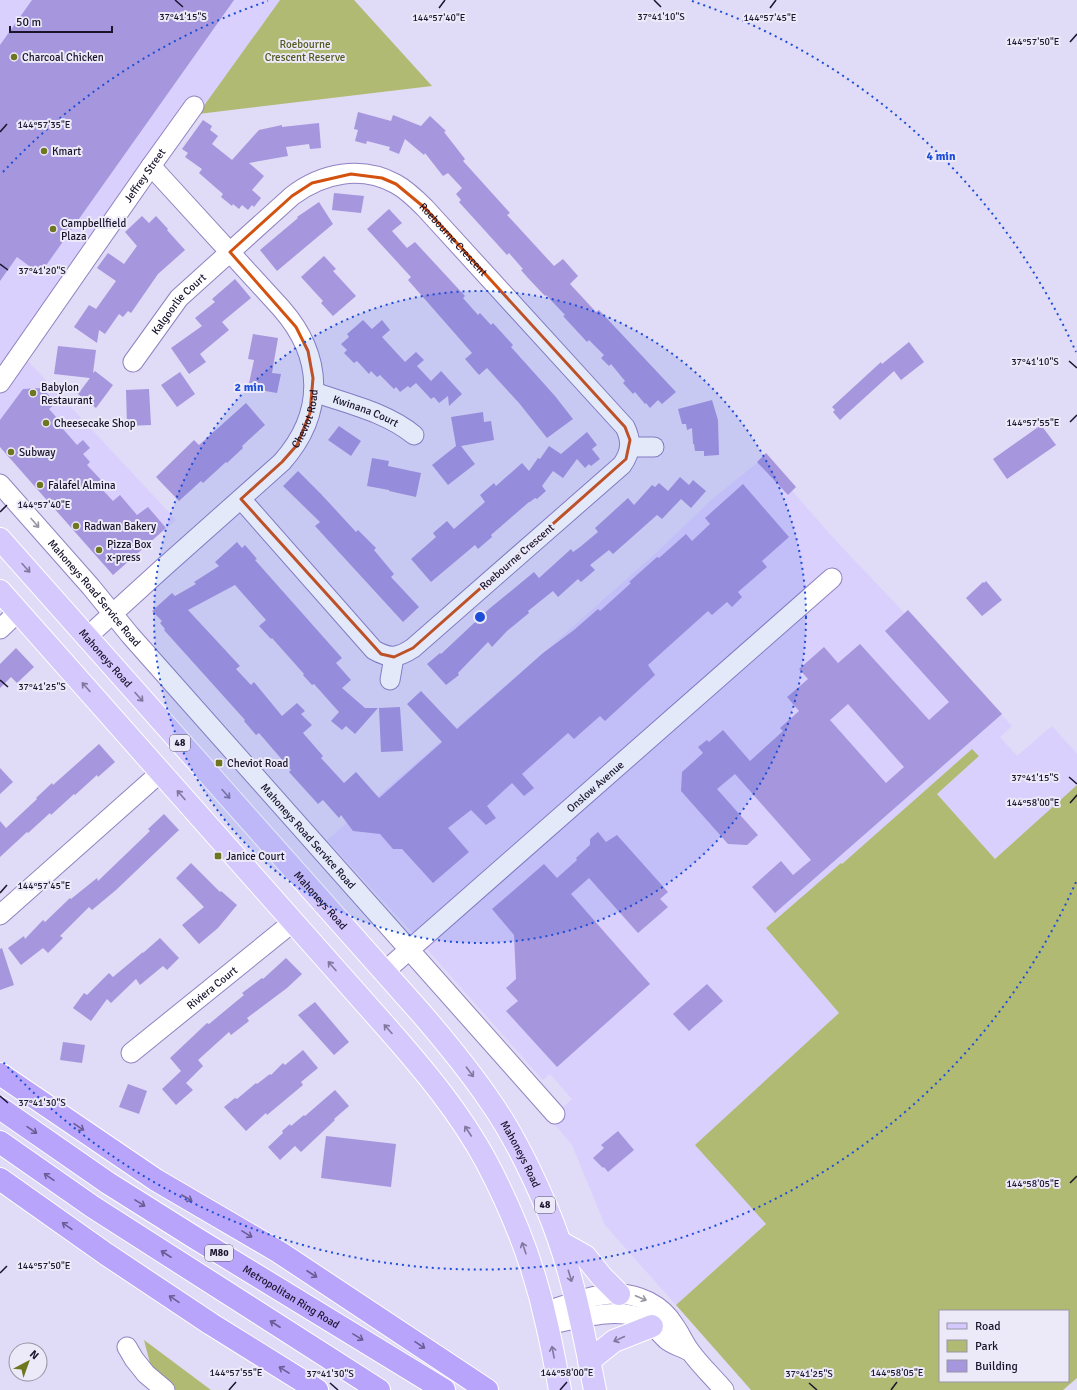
<svg xmlns="http://www.w3.org/2000/svg" width="1077" height="1390" font-family="Signika,sans-serif">
<style>
.built{fill:#d9d0fd}
.green{fill:#b1ba72;fill-rule:evenodd}
.building{fill:#a696dd;fill-rule:evenodd}
.lines{fill:none;stroke-linecap:round;stroke-linejoin:round}
.minor-casing{stroke:#9182c1;stroke-width:21}
.major-casing{stroke:#fff;stroke-width:24}
.highway-casing{stroke:#fff;stroke-width:24}
.minor{stroke:#fff;stroke-width:19}
.major{stroke:#d5c8fd;stroke-width:22}
.highway{stroke:#b9a4fb;stroke-width:22}
.oneway{stroke:#9895a0}
.oneway2{stroke:#81779f}
.oneway3{stroke:#6a5c94}
.marked{fill:none;stroke:#d3520f;stroke-width:3;stroke-linejoin:round}
.ticks{fill:none;stroke:#1a142c;stroke-width:1.5}
.ring{fill:none;stroke:#1d4ed8;stroke-width:2;stroke-dasharray:2 4}
.poi-dot{fill:#6f7620;stroke:#eceaf8;stroke-width:1.5}
.labels{text-anchor:middle;dominant-baseline:central;stroke-width:4;stroke-linejoin:round;paint-order:stroke}
.shield{fill:#eceaf8;stroke:#595469;stroke-width:1}
.shield-label{font-size:10px;font-weight:bold;fill:#1a142c}
.park-label{font-size:11px;fill:#53591f;stroke:#eceaf8}
.poi-label{font-size:11px;fill:#1a142c;stroke:#eceaf8;text-anchor:start}
.street-label{font-size:11px;fill:#1a142c;stroke:#eceaf8}
.ticks-label{font-size:10px;text-anchor:middle;fill:#1a142c;stroke:#eceaf8;stroke-width:4;stroke-linejoin:round;paint-order:stroke}
.centre{fill:#1d4ed8;stroke:#eceaf8;stroke-width:2}
.ring-label{font-size:12px;text-anchor:middle;font-weight:bold;fill:#1d4ed8;stroke:#eceaf8;stroke-width:4;stroke-linejoin:round;paint-order:stroke}
</style>
<rect width="100%" height="100%" fill="#e0dbf6"/>
<path class="built" d="M0,0H280L198,114L0,368Z
M26,359L176,520L113,575L0,447V396Z
M763,458L837,542L1012,726L1000,737L1017,756L1052,726L1077,754V785L995,859L937,794L979,756L972,749L842,864L841,863L766,928L839,1013L696,1145L766,1224L676,1305L605,1225L572,1145L550,1119L572,1099L550,1074L543,1080L410,930L327,840L543,653L657,552L711,500Z"/>
<path class="green" d="M280,0H354L432,86L198,114Z
M972,749L979,756L937,794L995,859L1077,785V1378L1063,1390H751L676,1305L766,1224L695,1145L839,1013L766,928L841,863L842,864ZM940,1311H1068V1381H940Z
M144,1340L211,1390H174L152,1371Z"/>
<path class="building" d="M32,0H234L40,274L17,257L0,281V45Z
M358,112L391,121L393,115L421,126L430,116L446,131L444,132L465,159L463,161L510,213L507,215L554,266L563,259L578,276L570,284L596,312L599,310L676,392L662,404L658,400L650,408L646,403L645,404L635,392L633,394L623,383L625,381L611,364L609,366L601,358L604,355L589,340L587,342L563,316L565,315L546,295L545,296L528,278L521,270L523,269L509,253L507,255L459,202L461,200L456,194L462,188L448,173L443,176L425,153L424,155L405,139L399,154L389,150L390,147L367,141L366,144L355,141L358,130L354,129Z
M203,120L212,126L210,130L218,136L212,144L232,160L259,130L282,125V127L319,123L321,148L310,149L309,144L286,147L288,156L249,163L264,176L252,190L261,198L254,207L252,205L248,210L242,205L239,209L233,204L232,206L221,197L223,194L199,173L202,169L185,157L188,153L182,149Z
M334,193L364,196L361,213L332,210Z
M319,202L333,224L277,271L260,250L298,218L297,217Z
M389,209L402,223L392,231L407,248L415,242L465,296L463,298L478,315L480,313L491,325L493,323L513,345L511,347L555,396L573,419L547,438L519,403L487,368L479,375L465,359L472,353L408,280L411,277L367,229Z
M142,216L149,223L156,216L168,229L167,230L185,250L158,274L131,313L128,311L123,317L119,314L105,334L99,330L97,343L74,327L89,305L96,309L116,281L97,268L108,253L124,264L137,246L125,232Z
M324,256L336,269L333,271L356,296L333,316L321,303L323,301L301,277Z
M235,279L251,298L222,322L229,330L200,354L206,362L189,374L171,348L202,326L195,318L215,302L212,299Z
M363,320L372,329L382,320L390,330L382,337L405,362L416,352L424,360L417,366L431,381L441,371L462,394L449,406L448,396L439,403L434,397L431,399L416,383L410,388L408,386L400,392L396,387L394,389L380,375L377,377L371,371L369,374L357,361L354,363L344,353L347,350L341,344L349,337L347,334Z
M253,334L278,338L272,373L281,374L277,393L248,388L254,360L248,359Z
M909,342L924,362L901,380L894,371L840,420L833,412L835,410L832,407L881,362L882,364Z
M58,346L96,350L93,373L95,371L113,385L96,408L78,394L90,378L54,374Z
M180,372L195,394L177,407L161,385Z
M42,388L56,403L49,409L65,427L63,429L77,445L83,440L90,448L83,454L90,462L87,465L102,481L98,485L113,501L120,495L137,515L148,507L166,528L113,575L0,447V420L23,389Z
M149,389L151,425L127,426L126,390Z
M712,400L718,420L719,455L704,456V451H695L694,444H693L692,428L687,430L686,424H682L678,409Z
M246,403L265,425L242,446L243,448L227,463L226,462L203,483L201,481L179,501L156,477L194,440L199,445Z
M483,412L484,422L491,421L494,440L461,446L475,464L448,485L432,465L456,446L451,417Z
M1041,425L1056,445L1007,479L993,459Z
M339,426L361,441L351,456L328,440Z
M587,432L597,445L592,449L600,459L591,466L589,464L585,468L577,459L563,478L553,471L542,486L546,491L537,499L535,498L530,502H529L491,535L492,537L478,549L475,545L431,582L411,559L436,537L433,533L447,521L454,529L485,502L480,495L494,483L496,486L522,463L529,471L538,458L540,459L549,446L561,454Z
M766,453L796,487L788,495L757,462Z
M372,458L389,461L388,466L421,473L416,497L389,491V490L367,486Z
M298,471L321,494L356,532L358,530L376,548L374,550L394,574L391,577L419,607L403,622L315,526L320,522L283,486Z
M680,477L689,485L693,480L706,491L691,508L681,499L662,519L657,515L613,554L609,550L590,565L595,570L581,582L578,579L558,597L553,591L528,611L529,613L507,631L492,647L488,642L458,673L459,675L446,685L427,664L440,653L441,654L489,609L534,572L539,578L571,549L573,552L580,547L598,532L595,528L628,498L634,505L652,485L655,487L659,483L668,491Z
M743,484L789,537L762,561L767,567L738,592L742,597L732,607L727,602L712,615L708,611L648,665L655,675L605,721L600,716L574,739L568,733L522,774L534,788L524,796L512,783L487,806L496,818L486,825L471,810L448,828L469,852L433,883L402,849H393L380,834L353,831L341,815L339,818L323,800L318,804L289,772L291,770L259,733L256,735L244,721L245,720L164,630L165,629L160,623L162,621L152,611L172,593L175,596L196,584L194,582L219,566L215,562L237,542L242,548L245,545L257,559L255,560L342,658L336,663L351,680L342,688L365,708H378L355,734L346,726L342,730L331,721L339,712L314,684L312,685L303,675L304,674L272,638L271,639L259,626L266,620L235,585L188,610L240,666L236,669L251,685L254,682L282,716L297,703L305,711L301,714L312,725L303,733L323,756L321,758L344,783L356,772L379,798L442,742L407,704L421,691L457,729L543,653L574,630L598,609L600,611L631,583L629,582L657,557L659,558L686,534L692,541L710,524L705,518Z
M986,581L1002,600L982,616L966,598L983,582L984,583Z
M908,610L1002,714L775,913L752,887L781,861L793,875L811,860L735,774L717,789L758,835L747,845L728,844L681,791L682,772L703,753L698,747L707,740L709,742L723,730L750,761L783,731L780,728L799,711L787,697L808,679L799,669L824,647L838,663L860,644L929,720L949,702L885,631ZM848,704L904,767L886,783L830,720Z
M16,648L34,667L17,683L11,677L0,688V664Z
M400,707L403,751L381,752L379,708Z
M99,744L115,762L98,777L97,775L75,795L74,794L51,815L50,813L28,833L27,832L0,857V821L6,828L37,799L36,798L52,783L53,785Z
M0,768L13,782L0,794Z
M164,814L179,830L116,890L92,910L89,907L60,936L63,938L48,953L43,948L21,965L8,948L24,936L25,939L43,920L45,922L70,898L71,899L97,878L98,881L150,831L148,829Z
M598,832L606,842L617,835L668,892L660,899L668,907L638,933L589,878L571,894L650,984L557,1067L506,1011L518,1001L506,988L516,979L514,935L492,909L544,864L557,878L577,860L576,858L590,845V839Z
M191,863L220,892L221,891L237,905L218,928L199,944L182,925L204,907L176,878Z
M160,938L179,958L167,970L163,966L140,985L136,979L111,1003L107,999L91,1021L73,1008L84,993L87,995L109,973L113,977L143,952V953Z
M2,948L14,985L0,990V949Z
M286,958L302,974L287,988L247,1018L249,1021L231,1035L229,1032L198,1060L203,1066L186,1083L193,1090L176,1105L162,1089L181,1071L170,1058L207,1023L209,1024L244,995L242,993L262,978L263,979Z
M707,984L723,1001L689,1031L673,1014Z
M315,1002L349,1042L334,1055L298,1015Z
M63,1042L85,1045L82,1063L60,1060Z
M303,1050L318,1068L301,1082L303,1085L267,1115L266,1113L246,1131L224,1107L235,1098L237,1099L256,1083L257,1084L270,1074L271,1075L283,1063L285,1065Z
M128,1084L147,1091L139,1114L119,1107Z
M335,1090L349,1106L334,1119L335,1120L301,1152L295,1146L280,1160L268,1147L283,1133L282,1131L290,1124L291,1126L304,1115L305,1116Z
M618,1131L634,1150L608,1172L604,1167L603,1168L593,1158L604,1148L601,1145Z
M326,1136L396,1144L391,1187L321,1178Z"/>
<g class="lines">
<defs>
<g id="minor">
<path id="s1" d="M133,362L179,298L292,196C322,173 361,165 396,184C407,190 416,199 425,208L625,427C632,441 631,452 622,465L413,648C398,658 390,659 374,650L241,499"/>
<path id="s2" d="M0,383L151,166L194,106"/>
<path id="s3" d="M314,392C348,404 386,412 414,435"/>
<path d="M630,447H654"/>
<path id="s4" d="M0,484L91,587L130,635L555,1114"/>
<path d="M0,629L18,612"/>
<path id="s5" d="M87,637L164,567L282,462C325,413 324,357 281,308L151,166"/>
<path d="M390,680L394,657"/>
<path d="M0,915L161,772"/>
<path id="s6" d="M384,972L832,578"/>
<path id="s7" d="M131,1053L293,922"/>
<path d="M544,1312C567,1305 591,1294 615,1294C638,1293 662,1305 674,1325C680,1333 684,1343 690,1351C700,1365 713,1377 724,1390"/>
<path d="M547,1325C576,1319 620,1305 647,1321C655,1326 660,1334 667,1340C673,1345 682,1347 689,1351"/>
<path d="M127,1347L134,1359L146,1374L165,1390"/>
</g>
<g id="major">
<path id="s8" d="M0,539L421,1013C445,1041 469,1070 490,1101C514,1135 532,1173 548,1211C572,1268 583,1330 595,1390"/>
<path d="M0,591L389,1030C425,1071 460,1113 486,1161C513,1212 535,1268 547,1325C552,1346 556,1368 560,1390"/>
<path d="M560,1242L585,1256L602,1277L619,1294"/>
<path d="M589,1361L614,1341L652,1326"/>
</g>
<g id="highway">
<path d="M0,1074L156,1180L279,1252L487,1390"/>
<path id="s9" d="M0,1108L108,1183L197,1239L444,1390"/>
<path d="M0,1142L93,1207L379,1390"/>
<path d="M0,1179L106,1254L211,1324L317,1390"/>
</g>
</defs>
<use href="#minor" class="minor-casing"/>
<use href="#major" class="major-casing"/>
<use href="#highway" class="highway-casing"/>
<use href="#minor" class="minor"/>
<use href="#major" class="major"/>
<use href="#highway" class="highway"/>
</g>
<defs><path id="oneway-shaft" d="M-6 0H5M1.5-3L5.5 0L1.5 3" fill="none" stroke-width="1.6" stroke-linecap="round" stroke-linejoin="round"/></defs>
<g class="oneway">
<use href="#oneway-shaft" transform="translate(35 523) rotate(49)"/>
<use href="#oneway-shaft" transform="translate(641 1298) rotate(23)"/>
</g>
<g class="oneway2">
<use href="#oneway-shaft" transform="translate(26 568) rotate(48)"/>
<use href="#oneway-shaft" transform="translate(86 687) rotate(-132)"/>
<use href="#oneway-shaft" transform="translate(139 697) rotate(48)"/>
<use href="#oneway-shaft" transform="translate(226 794) rotate(48)"/>
<use href="#oneway-shaft" transform="translate(181 795) rotate(-131)"/>
<use href="#oneway-shaft" transform="translate(332 966) rotate(-131)"/>
<use href="#oneway-shaft" transform="translate(388 1029) rotate(-132)"/>
<use href="#oneway-shaft" transform="translate(470 1072) rotate(53)"/>
<use href="#oneway-shaft" transform="translate(468 1131) rotate(-123)"/>
<use href="#oneway-shaft" transform="translate(524 1248) rotate(-109)"/>
<use href="#oneway-shaft" transform="translate(570 1276) rotate(73)"/>
<use href="#oneway-shaft" transform="translate(619 1339) rotate(155)"/>
<use href="#oneway-shaft" transform="translate(553 1352) rotate(-101)"/>
</g>
<g class="oneway3">
<use href="#oneway-shaft" transform="translate(79 1127) rotate(34)"/>
<use href="#oneway-shaft" transform="translate(32 1130) rotate(35)"/>
<use href="#oneway-shaft" transform="translate(49 1177) rotate(-145)"/>
<use href="#oneway-shaft" transform="translate(187 1198) rotate(30)"/>
<use href="#oneway-shaft" transform="translate(140 1203) rotate(32)"/>
<use href="#oneway-shaft" transform="translate(67 1226) rotate(-145)"/>
<use href="#oneway-shaft" transform="translate(247 1234) rotate(31)"/>
<use href="#oneway-shaft" transform="translate(166 1254) rotate(-147)"/>
<use href="#oneway-shaft" transform="translate(312 1274) rotate(33)"/>
<use href="#oneway-shaft" transform="translate(174 1299) rotate(-146)"/>
<use href="#oneway-shaft" transform="translate(275 1324) rotate(-147)"/>
<use href="#oneway-shaft" transform="translate(358 1337) rotate(31)"/>
<use href="#oneway-shaft" transform="translate(420 1345) rotate(34)"/>
<use href="#oneway-shaft" transform="translate(284 1370) rotate(-148)"/>
</g>
<path class="marked" d="M351,174L382,178L396,184L425,208L625,427L630,440L626,459L413,648L394,657L381,654L241,499L282,462L297,445L310,413L313,378L308,351L296,327L230,252L292,196L312,183Z"/>
<path class="ticks" d="M175,0L183,7M654,0L661,7M439,8L445,0M770,8L776,0M1070,42L1077,34M0,132L7,124M0,264L8,270M1069,361L1077,368M1070,422L1077,415M0,512L7,505M0,680L8,687M1069,777L1077,784M1070,803L1077,795M0,893L7,885M0,1096L8,1103M1070,1183L1077,1176M0,1273L7,1266M330,1383L338,1390M809,1383L817,1390M229,1390L236,1382M560,1390L567,1382M891,1390L897,1382"/>
<circle cx="480" cy="617" r="326" fill="#1d4ed8" fill-opacity=".12"/>
<g class="ring">
<circle cx="480" cy="617" r="326"/>
<path d="M1076 882A652 652 0 0 1 3 1062M3 172A652 652 0 0 1 268 1M692 1A652 652 0 0 1 1076 352"/>
</g>
<g class="poi-dot">
<circle cx="14" cy="57" r="4"/>
<circle cx="44" cy="151" r="4"/>
<circle cx="53" cy="229" r="4"/>
<circle cx="33" cy="393" r="4"/>
<circle cx="46" cy="423" r="4"/>
<circle cx="11" cy="452" r="4"/>
<circle cx="40" cy="485" r="4"/>
<circle cx="76" cy="526" r="4"/>
<circle cx="99" cy="550" r="4"/>
<rect x="215" y="759" width="8" height="8" rx="2"/>
<rect x="214" y="852" width="8" height="8" rx="2"/>
</g>
<g class="labels">
<g class="shield">
<rect x="170" y="735" width="20" height="16" rx="3"/>
<rect x="535" y="1197" width="20" height="16" rx="3"/>
<rect x="205" y="1245" width="28" height="16" rx="3"/>
</g>
<g class="shield-label">
<text x="180" y="743">48</text>
<text x="545" y="1205">48</text>
<text x="219" y="1253">M80</text>
</g>
<g class="park-label">
<text x="305" y="44">Roebourne<tspan x="305" dy="13">Crescent Reserve</tspan></text>
</g>
<g class="poi-label">
<text x="22" y="57">Charcoal Chicken</text>
<text x="52" y="151">Kmart</text>
<text x="61" y="223">Campbellfield<tspan x="61" dy="13">Plaza</tspan></text>
<text x="41" y="387">Babylon<tspan x="41" dy="13">Restaurant</tspan></text>
<text x="54" y="423">Cheesecake Shop</text>
<text x="19" y="452">Subway</text>
<text x="48" y="485">Falafel Almina</text>
<text x="84" y="526">Radwan Bakery</text>
<text x="107" y="544">Pizza Box<tspan x="107" dy="13">x-press</tspan></text>
<text x="227" y="763">Cheviot Road</text>
<text x="226" y="856">Janice Court</text>
</g>
<g class="street-label">
<text stroke="none"><textPath href="#s2" startOffset="253">Jeffrey Street</textPath></text>
<text stroke="none"><textPath href="#s1" startOffset="422">Roebourne Crescent</textPath></text>
<text stroke="none"><textPath href="#s1" startOffset="74">Kalgoorlie Court</textPath></text>
<text stroke="none"><textPath href="#s3" startOffset="55">Kwinana Court</textPath></text>
<text stroke="none"><textPath href="#s5" startOffset="312">Cheviot Road</textPath></text>
<text transform="translate(517 557) rotate(-41)">Roebourne Crescent</text>
<text stroke="none"><textPath href="#s4" startOffset="144">Mahoneys Road Service Road</textPath></text>
<text stroke="none"><textPath href="#s8" startOffset="159">Mahoneys Road</textPath></text>
<text stroke="none"><textPath href="#s6" startOffset="281">Onslow Avenue</textPath></text>
<text stroke="none"><textPath href="#s4" startOffset="468">Mahoneys Road Service Road</textPath></text>
<text stroke="none"><textPath href="#s8" startOffset="483">Mahoneys Road</textPath></text>
<text stroke="none"><textPath href="#s7" startOffset="104">Riviera Court</textPath></text>
<text stroke="none"><textPath href="#s8" startOffset="807">Mahoneys Road</textPath></text>
<text stroke="none"><textPath href="#s9" startOffset="347">Metropolitan Ring Road</textPath></text>
</g>
</g>
<g class="ticks-label">
<text x="183" y="20">37°41'15"S</text>
<text x="661" y="20">37°41'10"S</text>
<text x="439" y="21">144°57'40"E</text>
<text x="770" y="21">144°57'45"E</text>
<text x="1033" y="45">144°57'50"E</text>
<text x="44" y="128">144°57'35"E</text>
<text x="42" y="274">37°41'20"S</text>
<text x="1035" y="365">37°41'10"S</text>
<text x="1033" y="426">144°57'55"E</text>
<text x="44" y="508">144°57'40"E</text>
<text x="42" y="690">37°41'25"S</text>
<text x="1035" y="781">37°41'15"S</text>
<text x="1033" y="806">144°58'00"E</text>
<text x="44" y="889">144°57'45"E</text>
<text x="42" y="1106">37°41'30"S</text>
<text x="1033" y="1187">144°58'05"E</text>
<text x="44" y="1269">144°57'50"E</text>
<text x="236" y="1376">144°57'55"E</text>
<text x="567" y="1376">144°58'00"E</text>
<text x="897" y="1376">144°58'05"E</text>
<text x="330" y="1377">37°41'30"S</text>
<text x="809" y="1377">37°41'25"S</text>
</g>
<circle cx="480" cy="617" r="6" class="centre"/>
<g class="ring-label">
<text x="941" y="160">4 min</text>
<text x="249" y="391">2 min</text>
</g>
<rect x="939" y="1310" width="130" height="72" fill="#eceaf8" stroke="#9894a6"/>
<rect x="947" y="1323" width="20" height="6" fill="#d5c8fd" stroke="#9894a6"/>
<text x="975" y="1330" font-size="12" fill="#1a142c">Road</text>
<rect x="947" y="1340" width="20" height="12" fill="#b1ba72" stroke="#9894a6"/>
<text x="975" y="1350" font-size="12" fill="#1a142c">Park</text>
<rect x="947" y="1360" width="20" height="12" fill="#a696dd" stroke="#9894a6"/>
<text x="975" y="1370" font-size="12" fill="#1a142c">Building</text>
<g transform="translate(28 1362) rotate(41)"><circle r="19" fill="#eceaf8" stroke="#9894a6"/>
<path d="M0-3L7 15L0 10L-7 15Z" fill="#6f7620"/>
<text y="-6" font-size="11" font-weight="bold" text-anchor="middle" fill="#1a142c">N</text>
</g>
<path d="M10 26v6h102v-6" fill="none" stroke="#1a142c" stroke-width="2"/>
<text x="16" y="26" font-size="12" fill="#1a142c" stroke="#eceaf8" stroke-width="3" paint-order="stroke">50 m</text>
</svg>
